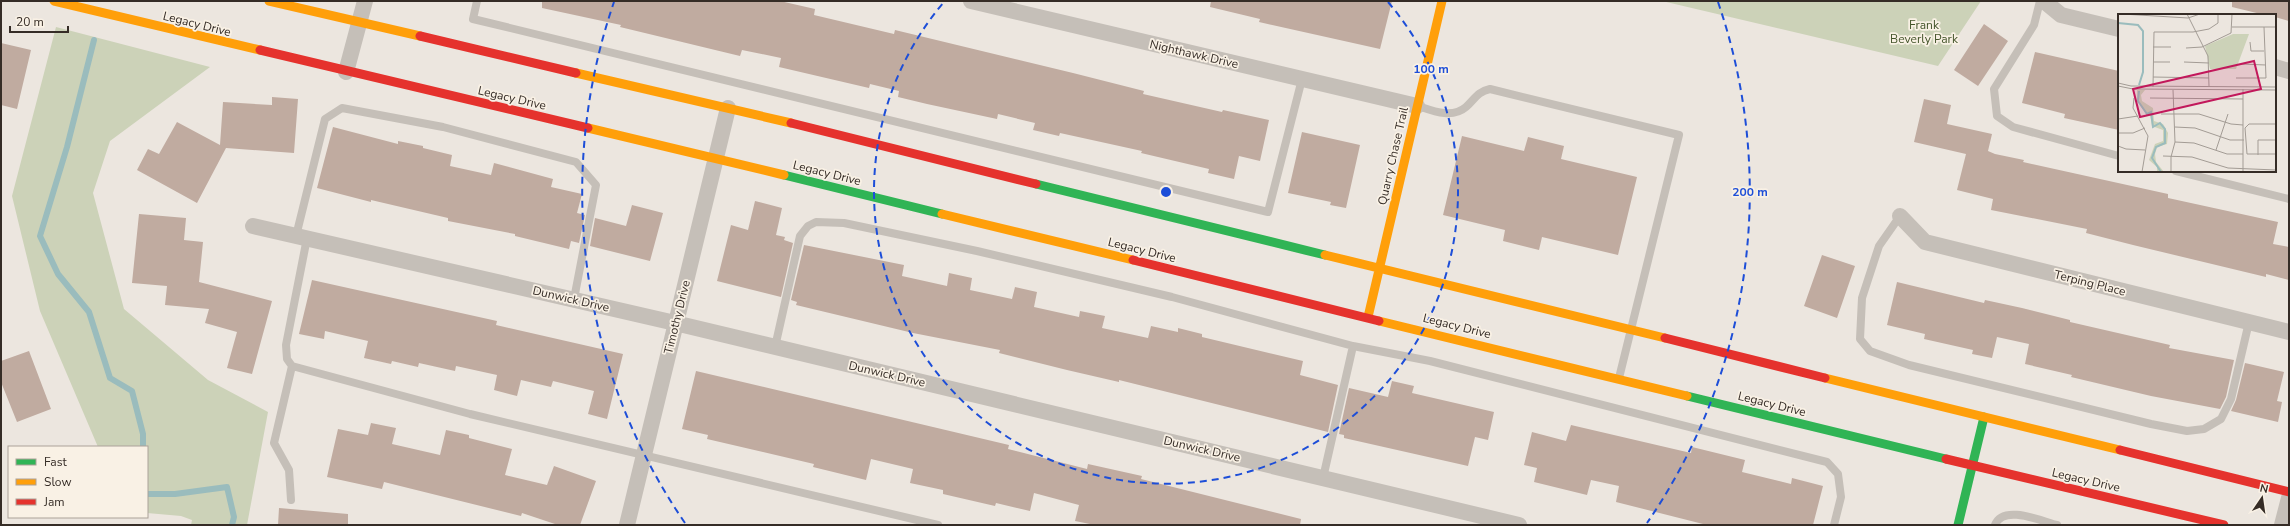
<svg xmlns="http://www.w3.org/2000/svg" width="2290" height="526" font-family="'Nunito Sans',sans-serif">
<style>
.green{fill:#ccd2b8}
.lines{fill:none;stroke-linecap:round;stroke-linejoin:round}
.stream{stroke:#9abcbd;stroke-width:6}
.building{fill:#c0aba0}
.lane{stroke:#c5bfb8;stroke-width:8}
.street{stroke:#c5bfb8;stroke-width:16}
.fast{stroke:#30b455;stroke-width:9}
.slow{stroke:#ff9f0a;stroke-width:9}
.jam{stroke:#e5322d;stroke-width:9}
.ring{fill:none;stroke:#1d4ed8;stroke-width:2;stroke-dasharray:7 5}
.labels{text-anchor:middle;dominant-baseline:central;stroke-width:3.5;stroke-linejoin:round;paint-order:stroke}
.street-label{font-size:12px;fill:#352c26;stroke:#f9f1e5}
.park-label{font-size:12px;fill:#43542a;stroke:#f9f1e5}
.inset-river{fill:none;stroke:#9abcbd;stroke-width:2}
.inset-road{fill:none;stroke:#a39c95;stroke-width:1}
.view{fill:#c2185b;fill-opacity:0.15;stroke:#c2185b;stroke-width:2}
.inset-edge{fill:none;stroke:#352c26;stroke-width:2}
.centre{fill:#1d4ed8;stroke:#f9f1e5;stroke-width:2}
.ring-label{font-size:12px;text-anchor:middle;font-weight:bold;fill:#1d4ed8;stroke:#f9f1e5;stroke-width:3.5;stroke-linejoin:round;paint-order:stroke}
</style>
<rect width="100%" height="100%" fill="#ece6df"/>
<path class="green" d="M1662,1H1981L1938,66Z
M56,27L210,67L110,141L93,193L124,309L208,380L268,412L247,525H191L192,520L181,516L147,513V447H98L40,311L12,196Z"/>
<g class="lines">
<path class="stream" d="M94,40L67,147L40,236L58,274L89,312L110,378L132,391L143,434V447
M147,494H175L227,487L234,517L232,525"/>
</g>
<path class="building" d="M542,1H780L815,9L814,15L894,34L895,30L1073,73L1144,91L1143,94L1222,112L1223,110L1269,120L1260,161L1239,156L1234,179L1208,173L1209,169L1141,153L1142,151L1060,133L1059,136L1033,130L1035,123L998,114L997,119L927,104L898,97L899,91L870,84L869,88L779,67L781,58L742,50L740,56L620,27L621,25L542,8Z
M1211,1H1392L1380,49L1259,22L1260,19L1210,7Z
M2232,1H2289V21L2275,17V15H2265L2232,7Z
M1984,24L2008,41L1978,86L1954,70Z
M1,43L31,50L17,109L1,105Z
M2035,52L2119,71V130L2064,118L2065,114L2022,103Z
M272,97L298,99L294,153L226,148L197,203L137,170L148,149L159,154L177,122L220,145L223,102L272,105Z
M1924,99L1951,105L1947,124L1992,134L1988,151L1995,154L2024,160L2023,162L2168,194V198L2278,222L2273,244L2289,247V280L2266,274V277L2133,245L2086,233L2087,229L1991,210L1993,199L1957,190L1966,154L1914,142Z
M333,127L398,144V141L423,146V148L452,155L450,166L491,175L494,163L553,179L551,187L582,194L577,213L585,215L579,243L571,241L569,249L515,236V234L448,221V218L371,200V202L317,188Z
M1302,132L1360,145L1346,208L1330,205L1331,202L1288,193Z
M1462,136L1524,151L1528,137L1564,146L1561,159L1637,177L1618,255L1542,237L1539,250L1503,241L1505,230L1443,215Z
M755,201L782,208L776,235L785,237L784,240L793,243L781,297L717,281L731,225L748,230Z
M632,205L663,213L650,261L590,246L595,218L626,226Z
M139,214L186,218L184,240L203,242L199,282L272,301L252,374L227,368L237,332L205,323L209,309L165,305L167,286L132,283Z
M804,245L904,265L902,276L947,286L949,273L972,278L970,290L1012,299L1015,287L1037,292L1034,307L1079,317L1080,311L1105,316L1102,328L1148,338L1151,326L1178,332V328L1202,334V337L1303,361L1300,375L1338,385L1328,432L1119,380V382L1067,370L999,353L1000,350L913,333L796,305L797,302L791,300Z
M1822,255L1855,266L1837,318L1804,306Z
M312,280L497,321L496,325L623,354L607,419L588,414L594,391L553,381L551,387L521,380L517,396L494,390L497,375L456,366L455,371L419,363L418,367L392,361L391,364L364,358L368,341L325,331L324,339L299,334Z
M1897,282L1984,303L1985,300L2022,308L2070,320V322L2170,345L2169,348L2234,360L2226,397L2220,409L2151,396L2071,377L2072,375L2025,364L2029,344L1997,337L1992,358L1972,354L1973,350L1924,339L1925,334L1887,325Z
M29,351L51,409L17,422L1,382V361Z
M2245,363L2284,372L2277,401L2282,402L2278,422L2231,411L2236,400Z
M696,371L1009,445L1008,449L1087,469L1088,464L1142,476L1141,479L1301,519L1300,525H1095L1075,521L1079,505L1034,493L1030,511L996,503L995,506L943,494V490L910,483L913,469L871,459L866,480L813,467L814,464L707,439L708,435L682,429Z
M1392,381L1414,386L1412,393L1494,412L1488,440L1475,437L1468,466L1344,438V435L1339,434L1349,388L1388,397Z
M371,423L396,428L392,444L440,455L446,430L469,435V438L512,449L505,475L547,485L554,466L596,481L580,525H558L522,513L521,516L384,482L382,489L327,477L338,429L368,435Z
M1571,425L1691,453L1692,447L1745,460L1742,472L1791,484L1792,478L1823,486L1813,525H1707L1616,502L1619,486L1591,480L1587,495L1534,482L1537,468L1524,465L1532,432L1566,441Z
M279,508L348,514V525H278Z"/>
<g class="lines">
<path class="lane" d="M477,1L473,19L1268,212L1302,79
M2040,1L2034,25L1994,89L1997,116L2013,127L2119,156
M1418,106C1433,111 1452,119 1466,107C1475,99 1477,92 1490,89L1679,135L1619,378
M2176,171L2289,199
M1900,216L1879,246L1862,298L1860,339L1870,351L1909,365L2151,424L2187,431L2204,429L2221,419L2231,399L2249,322
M296,236L325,119L342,108L443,127L576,162L596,185L574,299
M307,238L286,345L287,359L292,366L470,414L938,525
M775,347L800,236L808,226L816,222L844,223L977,251L1172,297L1353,346L1430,361L1827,462L1838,474L1841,497L1834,525
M1323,478L1353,346
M291,500L289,470L274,443L292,366
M1995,525C2003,504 2041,521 2057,525"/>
<path class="street" d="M971,1L1417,106
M2044,1L2061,15L2119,29
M2275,67L2289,71
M346,72L365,1
M1900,216L1925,242L2289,332
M253,226L675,323L1519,525
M627,525L728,108
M2282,525L2289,498"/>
<path class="fast" d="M784,175L942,214
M1036,184L1325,255
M1687,396L1946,459
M1958,525L1984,417"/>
<path class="slow" d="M54,1L260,50
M269,1L420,36
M576,73L791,123
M588,128L784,175
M942,214L1133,260
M1325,255L1665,338
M1368,317L1442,1
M1379,321L1687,396
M1825,378L2120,450"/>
<path class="jam" d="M420,36L576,73
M260,50L588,128
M791,123L1036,184
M1133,260L1379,321
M1665,338L1825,378
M2120,450L2289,492
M1946,459L2224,525"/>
</g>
<g class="ring">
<path d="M1388 2A292 292 0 1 1 944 2"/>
<path d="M685 523A584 584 0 0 1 614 2M1718 2A584 584 0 0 1 1647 523"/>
</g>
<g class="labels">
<g class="street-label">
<text transform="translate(197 24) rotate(14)">Legacy Drive</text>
<text transform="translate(1194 54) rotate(13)">Nighthawk Drive</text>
<text transform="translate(512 98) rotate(13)">Legacy Drive</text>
<text transform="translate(1393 156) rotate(-77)">Quarry Chase Trail</text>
<text transform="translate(827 173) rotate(14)">Legacy Drive</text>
<text transform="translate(1142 250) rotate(14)">Legacy Drive</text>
<text transform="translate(2090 283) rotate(14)">Terping Place</text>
<text transform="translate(571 299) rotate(13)">Dunwick Drive</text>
<text transform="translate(677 317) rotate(-76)">Timothy Drive</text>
<text transform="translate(1457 326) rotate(14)">Legacy Drive</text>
<text transform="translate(887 374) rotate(13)">Dunwick Drive</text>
<text transform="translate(1772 404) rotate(14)">Legacy Drive</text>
<text transform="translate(1202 449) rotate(13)">Dunwick Drive</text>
<text transform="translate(2086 480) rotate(13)">Legacy Drive</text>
</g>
<g class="park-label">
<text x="1924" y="25">Frank<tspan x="1924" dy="14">Beverly Park</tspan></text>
</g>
</g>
<g transform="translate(2118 14)">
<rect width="158" height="158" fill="#ece6df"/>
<path d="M115,20H131L118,55H92L87,32ZM19,76H27L23,81L24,87L35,94L36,107L45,110L50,119L49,130L39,133L37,140L38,148L46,158H39V153L31,146L37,130L45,127V116L34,112L32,100H28L19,85Z" fill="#ccd2b8"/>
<path class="inset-river" d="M0,9L20,11L25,17V58L21,71M21,77L20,87L29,100L33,98L35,113L42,109L47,115V129L38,133L34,144L43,158"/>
<path class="inset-road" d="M4,0L70,4L82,0M69,0L90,42L91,72M114,13H158M132,28L133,37H146M35,33H53M68,34L84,33L113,19L114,0M35,48H52M66,48L91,49M123,50L148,51M35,63L91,64M118,64H148L146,13M0,69L13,72L158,73M0,72L15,75L158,76M35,73L36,18H75L91,15L100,9V0M16,84L15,94L30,122L24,158M32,84L125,85M43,100H81L113,110L125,111M0,105L20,102M158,110H131L127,114L129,140H158M57,113L77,114L112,126H126M0,119H15L27,114M57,128L76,129L109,140H125M0,132L8,135L27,136M98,136L110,100M140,141V126H158M45,142L74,143L110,154L158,156M53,158V143L57,128L55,76M125,158V75"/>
<path class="view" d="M136,47L143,75L22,103L15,75Z"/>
<rect width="158" height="158" class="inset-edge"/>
</g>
<circle cx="1166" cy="192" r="6" class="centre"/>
<g class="ring-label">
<text x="1431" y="73">100 m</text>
<text x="1750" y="196">200 m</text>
</g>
<rect width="2290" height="526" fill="none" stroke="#352c26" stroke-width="4"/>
<rect x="8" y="446" width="140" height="72" fill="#f9f1e5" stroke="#aba299"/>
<rect x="16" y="459" width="20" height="6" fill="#30b455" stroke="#aba299"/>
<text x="44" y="466" font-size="12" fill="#352c26">Fast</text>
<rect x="16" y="479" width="20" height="6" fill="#ff9f0a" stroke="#aba299"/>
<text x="44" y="486" font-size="12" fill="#352c26">Slow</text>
<rect x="16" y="499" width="20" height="6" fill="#e5322d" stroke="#aba299"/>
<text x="44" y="506" font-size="12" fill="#352c26">Jam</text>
<g transform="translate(2262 498) rotate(13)" stroke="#f9f1e5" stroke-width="3" paint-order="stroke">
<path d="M0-3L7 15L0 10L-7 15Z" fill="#352c26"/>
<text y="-6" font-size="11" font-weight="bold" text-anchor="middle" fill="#352c26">N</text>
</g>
<path d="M10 26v6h58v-6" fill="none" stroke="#352c26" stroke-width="2"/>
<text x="16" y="26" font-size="12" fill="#352c26" stroke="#f9f1e5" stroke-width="3" paint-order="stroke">20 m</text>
</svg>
